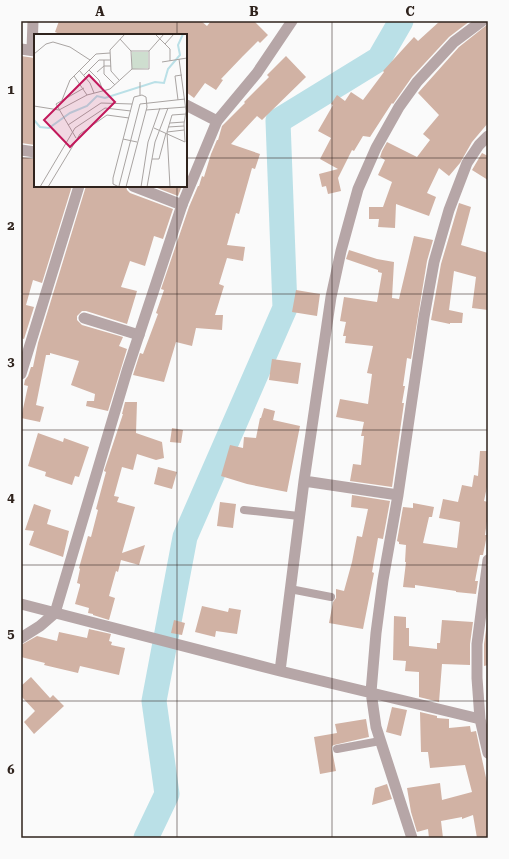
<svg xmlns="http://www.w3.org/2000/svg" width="509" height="859" font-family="'Roboto Serif',serif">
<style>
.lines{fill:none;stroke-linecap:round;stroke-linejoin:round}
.river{stroke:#bae0e7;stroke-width:25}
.building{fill:#d1b2a4}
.service{stroke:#b6a6a7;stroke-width:8}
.minor{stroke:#b6a6a7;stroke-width:11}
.tertiary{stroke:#b6a6a7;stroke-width:11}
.grid{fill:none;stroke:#2f231d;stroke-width:1;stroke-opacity:0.55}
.inset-river{fill:none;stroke:#bae0e7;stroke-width:2}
.inset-road{fill:none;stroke:#a9a4a2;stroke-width:1}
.view{fill:#c2185b;fill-opacity:0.15;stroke:#c2185b;stroke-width:2}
.inset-edge{fill:none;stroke:#2f231d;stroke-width:2}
.neatline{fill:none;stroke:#2f231d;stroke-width:1.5}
.grid-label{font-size:13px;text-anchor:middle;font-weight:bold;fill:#2f231d}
</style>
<rect width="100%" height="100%" fill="#fafafa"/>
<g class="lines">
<path class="river" d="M146,838L167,794L154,701L185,537L285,308L278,121L379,59L401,21"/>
</g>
<path class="building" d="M59,21H201L207,26L211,21H254L268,35L260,43L258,41L243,56L221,79L223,80L216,90L205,83L194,98L186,92V35H62L55,32Z
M440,21H470L449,37L412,77L393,104L392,103L370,137L363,136L354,151L352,150L338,178L341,191L328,194L326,186L322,187L319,174L338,169L320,159L331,138L318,131L333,105L331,104L337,95L345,101L351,92L363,100L384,72L383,71L414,37L418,41Z
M488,24V123L472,142L460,163L449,176L439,168L427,193L436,197L429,216L396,204L395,228L378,227L379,219H369V207H383L392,182L378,175L385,160L380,157L382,151L387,142L417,157L430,140L423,134L439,115L418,93L459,47Z
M21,56L35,58V145L21,143Z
M286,56L306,77L262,120L257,116L231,144L260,154L255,169L252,168L239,214L236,213L227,245L245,247L243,261L227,258L219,284L224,286L215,315H223L222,330L196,328L192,346L176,342L164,382L133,375L140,353L143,354L158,314L156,313L164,290L161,289L189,207L198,186H199L202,176L204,177L211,154L217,140H218L222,126L245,103L244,102L269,77L267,75Z
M482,153L488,156V180L472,170Z
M21,157L35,159V186H72L42,283L33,280L26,305L34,307L24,339L21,338Z
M86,186H126L127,190L130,193L173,209L163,239L154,236L145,266L130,261L121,287L137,291L127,324L86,311H82L77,316V320L82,325L123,337L119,346L127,349L108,411L86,406L87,401H94L95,394L71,385L79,361L50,353V355H46L36,405L44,407L40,422L21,418L28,386L24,385L25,380L28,376L31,367H33L38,343Z
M152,186H182L178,196Z
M459,203L471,207L461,245L488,253V310L472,308L476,277L454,271L449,310L463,313L462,323H450V324L431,320L441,264Z
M414,236L433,240L427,261L411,359L407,358L403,386H405L402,403H404L392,487L350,481L353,464L361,465L364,436H361L364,422L336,417L340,399L368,404L372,374L367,373L373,346L345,343L346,336H343L346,322L340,321L344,297L377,302L382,273L378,272V270L346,259L349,250L377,259L394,262L392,298L399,299Z
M296,290L320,294L317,316L292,312Z
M272,359L301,363L298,384L269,380Z
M125,402H137L136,433L162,442L164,458L156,460L137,454L133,470L122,467L114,496L119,497L117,502L135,507L122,553L145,545L139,565L121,560L118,572L116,571L109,596L115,598L109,620L93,615V614L88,613L89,608L75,604L80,586V584L77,583L80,569L79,568L88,536L91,537L98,510L96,509L106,472L104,471L123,414H122Z
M264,408L275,411L273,420L300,426L287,492L247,484L221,476L230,445L243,448L244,437L256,438L260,418H261Z
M172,428L183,430L181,443L170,442Z
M38,433L63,442L64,438L89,447L79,477L75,476L72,485L45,476L46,472L28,466Z
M480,451H488V482L484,501L488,502V514L485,535H487L483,555H480L475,581H478L476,594L456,592V591L415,585V588L403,587L406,562H405L406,545L399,544V542L397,541L403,507L413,508V503L434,507L432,517H429L423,543L457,548L460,522L439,518L443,499L458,502L462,485L472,487L474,475L478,476Z
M158,467L177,472L172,489L154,484Z
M352,495L390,501L383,539L378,538L372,572L374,573L363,629L329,623L333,602L336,598V589L344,591L352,562L357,536L362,537L368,509L351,507Z
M220,502L236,504L233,528L217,526Z
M34,504L51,510L47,524L69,531L63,557L29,545L34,531L25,530Z
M202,606L228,612L229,608L241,610L237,634L216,631L215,637L195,632Z
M394,616L406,617V628H409V646L437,649V643H440L442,620L473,622L470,644V665L442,664L439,702L419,697V672L405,671L406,661L393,660Z
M174,620L185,623L182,635L171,633Z
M487,623H488V665L484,666V644Z
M89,629L111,634L109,641L112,642L111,645L125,648L119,675L80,666L78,673L44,665L45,663L21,657V645L37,636L57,641L59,632L87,638Z
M31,677L50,698L53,695L64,706L34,734L24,722L35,711L21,696V686Z
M392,707L407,710L401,736L386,732Z
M420,712L437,716V718L449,719V728L470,726L471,732L476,731L488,787V838H477L473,815L462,819V817L441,821L443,838H429L428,829L417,832L411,812L407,788L440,783L442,800L472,792L465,765L430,768L428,752H421Z
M366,719L369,737L334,745L332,746V750L336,771L320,774L314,737L337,733L335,724Z
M387,784L392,799L372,805L375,788Z"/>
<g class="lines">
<path class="service" d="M244,510L299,516
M290,589L331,597
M337,749L380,741"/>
<path class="minor" d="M21,49L35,51
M32,50L33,21
M186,105L217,121
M21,150L35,152
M133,186L182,205
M84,318L139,335
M21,374L79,186
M304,481L398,495
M488,560L477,644V678L480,719L488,753
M21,604L280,671L480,719
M280,671L304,481L331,297L341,251L358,189L376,148L399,107L417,82L454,42L482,21
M412,838L376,727L371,692L376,633L383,580L398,495L424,317L434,262L449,210L459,184L467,163L479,145L488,136"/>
<path class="tertiary" d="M21,638L40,626L55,613L127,371L182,205L217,121L257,73L292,21"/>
</g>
<path class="grid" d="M177,21V35M332,21V838M21,158H35M186,158H488M177,186V838M21,294H488M21,430H488M21,565H488M21,701H488"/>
<g transform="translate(34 34)">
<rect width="153" height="153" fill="#fafafa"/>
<path d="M98,18H114V34L98,35Z" fill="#cedecf"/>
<path class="inset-river" d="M0,86L6,93L15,94L36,79L53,72L63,62L71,64L121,48L130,49L134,35L146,21L144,11L149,0"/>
<path class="inset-road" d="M121,0L136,15V27M86,5L97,17L98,35H115V17H97M131,10L140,0M115,17L130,0M0,20L12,10L19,8L36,13L56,26M70,26V40L81,51M128,28L153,24M45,36L56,49L60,59M55,36L65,46L69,57M63,38L70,32H77M50,41L65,26H76M40,42L53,61M85,46L77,37L76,16L91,0M106,48V61M28,66L36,46L62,20L76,19M144,66L141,42L148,41M0,72L25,76L53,61L76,55L98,35M112,76L152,73M136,89L150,88M34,91L67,69L98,70M134,93L150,92M120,94L151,108L150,90L152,77L145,25M133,98L150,96M42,104L22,70L50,54M89,105L103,108M118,125H125L132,99M85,152L106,70L151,65M6,153L41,94L71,74L97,77M14,153L46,100L73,81L95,84M85,153L79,150V144L100,63L108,61L112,63L113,73L92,153M107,153L114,108L126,74M113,153L121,108L134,74M136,153L133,98L138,81L152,80"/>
<path class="view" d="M55,41L81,68L36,113L10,86Z"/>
<rect width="153" height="153" class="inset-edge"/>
</g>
<rect width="509" height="859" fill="none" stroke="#fafafa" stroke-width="44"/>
<rect x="22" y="22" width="465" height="815" class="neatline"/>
<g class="grid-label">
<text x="100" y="16">A</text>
<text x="254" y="16">B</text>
<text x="410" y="16">C</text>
<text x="11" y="94">1</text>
<text x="11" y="230">2</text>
<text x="11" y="366">3</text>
<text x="11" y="502">4</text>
<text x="11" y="638">5</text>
<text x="11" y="774">6</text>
</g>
</svg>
